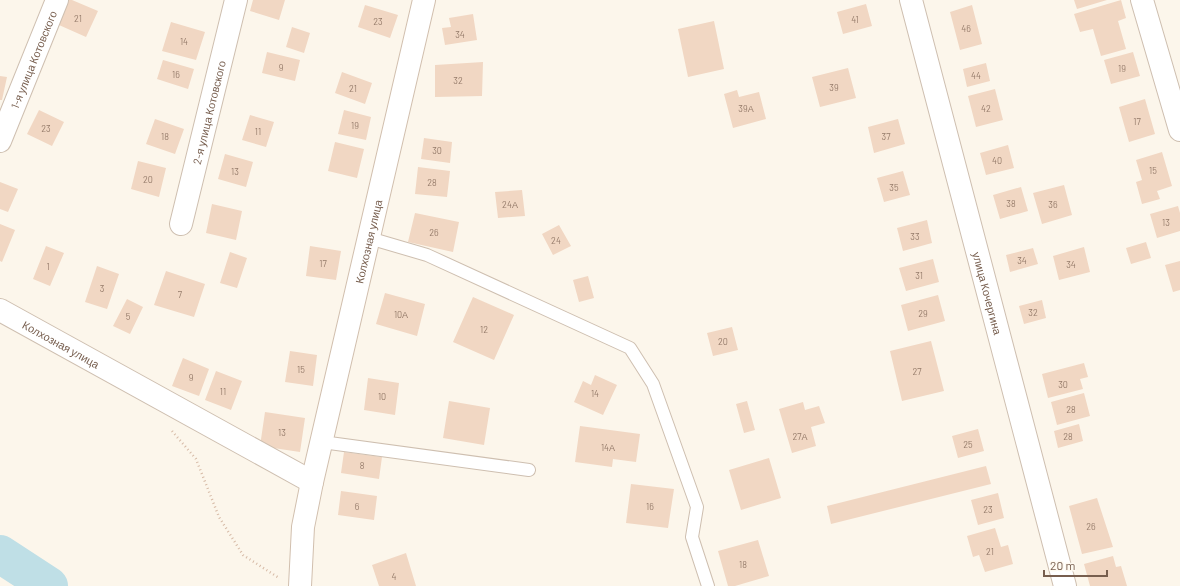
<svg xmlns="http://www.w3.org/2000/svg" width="1180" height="586" font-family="Barlow,sans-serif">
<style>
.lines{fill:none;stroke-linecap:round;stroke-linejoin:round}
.river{stroke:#bfdfe6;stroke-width:38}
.building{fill:#f1d7c3}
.lane-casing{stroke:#cebfb0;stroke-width:14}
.street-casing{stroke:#cebfb0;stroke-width:24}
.secondary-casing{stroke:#d1bfae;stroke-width:24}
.path{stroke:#d6baa6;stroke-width:2.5;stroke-dasharray:1 3;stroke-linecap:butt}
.lane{stroke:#fff;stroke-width:12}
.street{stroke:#fff;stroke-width:22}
.secondary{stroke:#fff;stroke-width:22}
.labels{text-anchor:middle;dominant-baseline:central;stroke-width:4;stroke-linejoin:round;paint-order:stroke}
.number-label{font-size:9px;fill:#967c6b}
.street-label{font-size:11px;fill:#775e4e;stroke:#fefaf1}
</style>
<rect width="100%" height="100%" fill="#fcf6eb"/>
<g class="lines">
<path class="river" d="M0,554L49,586"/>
</g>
<path class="building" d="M69,0H72L98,11L86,37L59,25Z
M253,0H285L279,20L250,11Z
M1074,0H1107L1077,9Z
M1121,0L1126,18L1118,21L1126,49L1101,56L1093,29L1080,32L1074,14Z
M866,4L872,26L843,34L837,12Z
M365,5L398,15L390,38L358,27Z
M972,5L982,44L960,50L950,12Z
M473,14L477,40L445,45L442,28L451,27L449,18Z
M714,21L724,69L688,77L678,29Z
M171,22L205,32L196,60L162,51Z
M292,27L310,33L304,53L286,47Z
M267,52L300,60L295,81L262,73Z
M1133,52L1140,76L1111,84L1104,60Z
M163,60L194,69L188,89L157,79Z
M483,62L482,96L435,97V65Z
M986,63L990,81L967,87L963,69Z
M848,68L856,98L820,107L812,77Z
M342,72L372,83L365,104L335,93Z
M0,76L7,77L2,100H0Z
M995,89L1003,120L976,127L968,96Z
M737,90L739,97L759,92L766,119L733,128L724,94Z
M1145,99L1155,134L1129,142L1119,107Z
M39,110L64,122L52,146L27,134Z
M344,110L371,117L366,140L338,134Z
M250,115L274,122L266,147L242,140Z
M155,119L184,129L175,154L146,144Z
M898,119L905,144L874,153L868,127Z
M424,138L452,142L450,163L421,159Z
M335,142L364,149L357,178L328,171Z
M1008,145L1014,168L986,175L980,153Z
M1162,152L1172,186L1157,191L1160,199L1142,204L1136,182L1142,180L1136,160Z
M225,154L253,162L246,187L218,179Z
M138,161L166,168L159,197L131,189Z
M418,167L450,171L447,197L415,194Z
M903,171L910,195L884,202L877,178Z
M0,182L18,189L8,212L0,209Z
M1064,185L1072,215L1042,224L1033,193Z
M1021,187L1028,211L1000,219L993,195Z
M522,190L525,216L498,218L495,192Z
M212,204L242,211L236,240L206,233Z
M1178,206L1180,213V231L1157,238L1150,214Z
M415,213L459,222L453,252L408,242Z
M927,220L932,243L903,251L897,228Z
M0,224L15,230L2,262L0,261Z
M559,225L571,246L553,255L542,234Z
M1146,242L1151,258L1131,264L1126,248Z
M46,246L64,253L50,286L33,279Z
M310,246L341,251L336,280L306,276Z
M1084,247L1090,272L1059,280L1053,256Z
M1033,248L1038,264L1010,272L1006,255Z
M230,252L247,258L237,288L220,283Z
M933,259L939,282L906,291L899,268Z
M1180,261V290L1173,292L1165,265Z
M97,266L119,274L107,309L85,302Z
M166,271L205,284L194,317L154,305Z
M588,276L594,298L579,302L573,280Z
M385,293L425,304L417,336L376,324Z
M938,295L945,321L908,331L901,305Z
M473,297L514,315L494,360L453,342Z
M127,299L143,307L130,334L113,326Z
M1042,300L1046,318L1024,324L1019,306Z
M732,327L738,350L713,356L707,333Z
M931,341L944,391L902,401L890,351Z
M290,351L317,355L313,386L285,382Z
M183,358L209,369L199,396L172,386Z
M1084,363L1088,377L1080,379L1083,389L1048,398L1042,374Z
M216,371L242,381L231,410L205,400Z
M595,375L617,385L603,415L574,402L583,381L591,385Z
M368,378L399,383L395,415L364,410Z
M1084,393L1090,416L1057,425L1051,402Z
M449,401L490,408L484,445L443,438Z
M747,401L755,430L744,433L736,404Z
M803,402L805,410L819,406L825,423L811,427L816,446L792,453L779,409Z
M265,412L305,418L300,452L260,446Z
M1079,424L1083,441L1058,448L1054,431Z
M580,426L640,434L636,462L613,459L612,467L575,462Z
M978,429L984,451L958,458L952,436Z
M344,452L382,457L379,479L341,473Z
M769,458L781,498L741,510L729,470Z
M986,466L991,484L831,524L827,506Z
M631,484L674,489L668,528L626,523Z
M341,491L377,496L374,520L338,515Z
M998,493L1004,518L978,525L971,500Z
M1097,498L1113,547L1082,554L1069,506Z
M995,528L1001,547L1008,545L1013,564L985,572L979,555L973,557L967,536Z
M758,540L769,576L735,586H728L718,551Z
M406,553L416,586H379L372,565Z
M1113,556L1116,567L1121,566L1127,586H1090L1084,564Z"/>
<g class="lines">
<defs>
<path id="lane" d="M369,238L427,255L630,348L653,384L697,507L692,537L708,586
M322,442L529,470"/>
<g id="street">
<path id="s1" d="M911,0L1065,586"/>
<path d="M1142,0L1180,130"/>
<path id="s2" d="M0,141L57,0"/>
<path id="s3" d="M181,224L236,0"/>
<path id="s4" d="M0,310L312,482"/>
</g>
<g id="secondary">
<path id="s5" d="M300,586L303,527L312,482L424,0"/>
</g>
</defs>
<use href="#lane" class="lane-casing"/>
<use href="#street" class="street-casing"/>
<use href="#secondary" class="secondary-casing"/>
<path class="path" d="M172,431L196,459L219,517L243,555L279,578"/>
<use href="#lane" class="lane"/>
<use href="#street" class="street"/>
<use href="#secondary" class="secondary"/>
</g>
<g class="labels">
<g class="number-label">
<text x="78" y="18">21</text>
<text x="855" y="19">41</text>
<text x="378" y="21">23</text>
<text x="966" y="28">46</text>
<text x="460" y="34">34</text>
<text x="184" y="41">14</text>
<text x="281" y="67">9</text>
<text x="1122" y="68">19</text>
<text x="176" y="74">16</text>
<text x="976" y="75">44</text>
<text x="458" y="80">32</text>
<text x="834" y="87">39</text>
<text x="353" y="88">21</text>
<text x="746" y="108">39А</text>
<text x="986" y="108">42</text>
<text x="1137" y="121">17</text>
<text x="355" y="125">19</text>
<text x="46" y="128">23</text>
<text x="258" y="131">11</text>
<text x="165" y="136">18</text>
<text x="886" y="136">37</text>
<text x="437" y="150">30</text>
<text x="997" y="160">40</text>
<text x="1153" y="170">15</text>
<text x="235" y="171">13</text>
<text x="148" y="179">20</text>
<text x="432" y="182">28</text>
<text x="894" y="187">35</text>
<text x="1011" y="203">38</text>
<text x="510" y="204">24А</text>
<text x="1053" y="204">36</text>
<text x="1166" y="222">13</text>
<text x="434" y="232">26</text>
<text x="915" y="236">33</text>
<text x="556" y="240">24</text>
<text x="1022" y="260">34</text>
<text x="323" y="263">17</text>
<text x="1071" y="264">34</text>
<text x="48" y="266">1</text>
<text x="919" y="275">31</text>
<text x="102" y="288">3</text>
<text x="180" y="294">7</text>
<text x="1033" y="312">32</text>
<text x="923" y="313">29</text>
<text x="401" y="314">10А</text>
<text x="128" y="316">5</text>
<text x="484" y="329">12</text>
<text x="723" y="341">20</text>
<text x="301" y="369">15</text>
<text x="917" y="371">27</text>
<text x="191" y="377">9</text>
<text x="1063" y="384">30</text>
<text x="223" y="391">11</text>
<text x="595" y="393">14</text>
<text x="382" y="396">10</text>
<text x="1071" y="409">28</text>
<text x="282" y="432">13</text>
<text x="800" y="436">27А</text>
<text x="1068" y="436">28</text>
<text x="968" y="444">25</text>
<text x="608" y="447">14А</text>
<text x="362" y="465">8</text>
<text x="357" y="506">6</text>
<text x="650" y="506">16</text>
<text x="988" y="509">23</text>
<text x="1091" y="526">26</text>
<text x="990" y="551">21</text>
<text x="743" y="564">18</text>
<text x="394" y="576">4</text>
</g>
<g class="street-label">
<text stroke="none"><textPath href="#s2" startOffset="88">1-я улица Котовского</textPath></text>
<text stroke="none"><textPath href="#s3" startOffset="115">2-я улица Котовского</textPath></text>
<text stroke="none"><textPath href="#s5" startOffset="352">Колхозная улица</textPath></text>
<text stroke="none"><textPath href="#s1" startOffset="303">улица Кочергина</textPath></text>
<text stroke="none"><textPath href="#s4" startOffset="70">Колхозная улица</textPath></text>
</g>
</g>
<path d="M1044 570v6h63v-6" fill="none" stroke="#775e4e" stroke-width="2"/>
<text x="1050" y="570" font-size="12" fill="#775e4e" stroke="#fefaf1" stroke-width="3" paint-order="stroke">20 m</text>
</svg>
